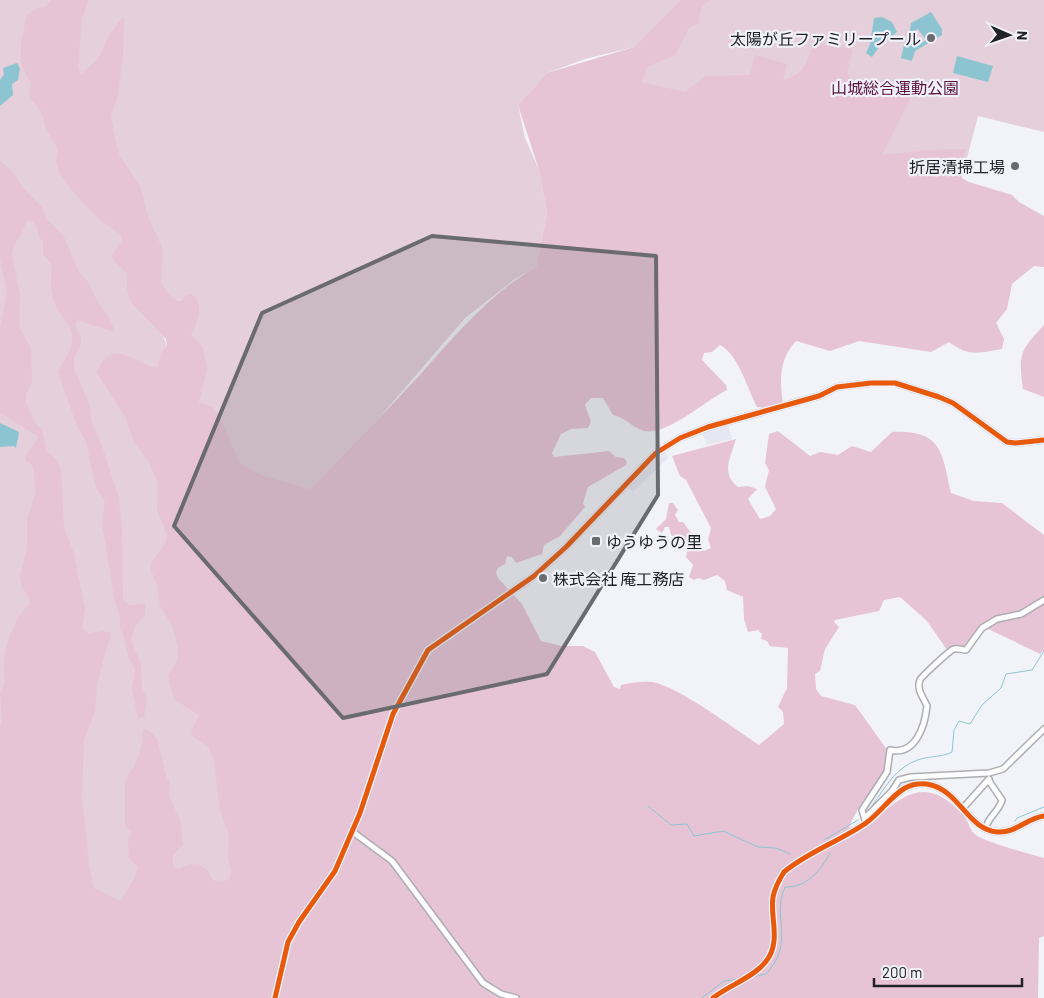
<svg xmlns="http://www.w3.org/2000/svg" width="1044" height="998" font-family="Barlow,'Noto Sans JP',sans-serif">
<style>
.built{fill:#e6e7f2}
.green{fill:#e4cfda}
.forest{fill:#e6c4d5}
.water{fill:#8cc5d1}
.lines{fill:none;stroke-linecap:round;stroke-linejoin:round}
.stream{stroke:#8cc5d1;stroke-width:1}
.minor-casing{stroke:#aeaeb2;stroke-width:8}
.minor{stroke:#fdfdfe;stroke-width:5}
.cycleway-casing{stroke:#f0f1fa;stroke-width:8}
.cycleway{stroke:#e8590c;stroke-width:5}
.marked{fill:#6a6b6f;fill-opacity:0.2;stroke:#6a6b6f;stroke-width:4;stroke-linejoin:round}
.poi-dot{fill:#6a6b6f;stroke:#f0f1fa;stroke-width:2}
.labels{text-anchor:middle;dominant-baseline:central;stroke-width:4.5;stroke-linejoin:round;paint-order:stroke}
.poi-label{font-size:16px;fill:#212225;stroke:#f0f1fa;text-anchor:end}
.park-label{font-size:16px;fill:#591239;stroke:#f0f1fa}
</style>
<rect width="100%" height="100%" fill="#f2f3f8"/>
<path class="built" d="M728,425L732,439L707,445L702,432Z
M664,451L668,458L633,492L627,488Z"/>
<path class="green" d="M0,0H66L76,137L155,311L174,368L263,890L0,998Z
M75,0H684L634,47L585,59L547,73L518,105L525,138L539,170L547,213L536,267L515,279L465,318L367,432L310,489L300,533L213,436L60,54Z
M708,0H1044V132L978,116L958,192L547,82L643,54Z"/>
<path class="forest" d="M52,0H89L82,18L78,68L81,74L98,59L109,35L123,17L124,19L123,54L118,95L111,116L116,143L120,156L140,186L148,216L163,250L161,283L169,295L177,301H182L186,295L192,294C205,306 197,321 191,335L203,347L207,369L199,402L213,407L220,416L240,463L260,475L310,489C347,452 383,414 419,376C454,337 489,294 536,267L547,213L539,170L518,105L547,73L634,47L681,0H711C701,5 699,12 699,23L689,28L675,55L649,66L641,82L685,92L706,76L750,75L755,55L787,64L783,80C805,74 807,63 813,43L853,49L847,73L864,91L911,97L882,155L927,150L966,149L958,176L969,182L1012,195L1019,202L1044,216V267L1034,266L1012,284L1007,309L996,323L1004,339L1002,349C978,353 969,357 949,342L931,352L859,341L830,351L796,341C780,358 779,379 783,402L769,408L757,407C747,388 739,355 720,345L712,352L704,353L702,360L726,385L727,390C706,400 667,436 644,431C633,428 625,417 613,415L603,398H591L585,405L591,422L588,428L571,429L561,434L552,453L554,457L609,451L616,457L624,458L627,462L626,465L588,487L583,503L585,507L560,536L544,545L542,554L516,563L512,557L507,556L505,564L498,568L496,572L498,578L522,604L541,641L561,646H583L595,652L614,687L620,689L621,685C628,683 645,681 652,682C680,687 733,728 759,745L784,724L783,712L778,707L787,688L788,648L770,646L767,641L761,639L762,634L758,630L748,632L744,619L743,597L727,590L725,581L717,575L704,580L698,578L694,580L689,577L693,565L686,557L688,547L671,535L669,527H665L662,533L656,529L666,519L669,503H673L678,510L675,515L679,522H683L704,551L711,548L708,540L711,528L686,480L680,476L672,456L736,439C731,457 720,473 738,487L748,486L757,489L748,499L760,519L770,516L776,509L765,487L769,470L765,463L769,434L778,431L810,456L820,452L838,455L852,446L871,452L892,432C942,430 942,452 951,493L974,501L1002,503L1044,535V650L1040,654L980,625L966,647H955L947,650L927,621L900,597L884,600L879,611L835,620L834,622L839,627L825,649L820,671L815,674L816,689L821,696L855,705L888,751L884,774L858,809L849,826L857,834C889,811 916,769 956,808C959,811 964,815 966,819C970,826 970,832 979,837C995,845 1025,852 1044,858V936L1039,938L1038,998H0V725L2,722L0,692L5,682C0,655 11,623 30,603L29,597L22,588L20,577L27,547V519L36,492L33,466L26,461L25,457L39,437L0,413V328L7,291L0,259V161L13,172L24,189L41,206L47,219L64,237L79,272L88,282L95,297L112,323L114,332L77,320L75,326L81,338V344L74,358V369L89,403L92,423L101,443L118,495L122,528L123,600C135,611 134,602 145,604V615L135,626L131,640L141,664L142,688L147,699L144,717L138,718L132,689L135,669L128,656L124,636L120,629V618L114,598L102,522L105,500L96,488L86,441L77,426L58,372C63,361 71,353 72,340C74,328 64,320 58,310C50,295 50,281 52,265L43,254V241L39,237C38,229 36,221 27,220L22,233L14,245L12,255L20,296L19,326L31,349L32,382L26,393V403L35,423L42,429L47,451L56,459L61,470L64,527L74,554L85,609L82,627L88,634L102,631L111,633L97,684L95,712L84,739L82,796L89,866L94,888L121,901C127,889 136,878 138,867L129,858L128,841L132,831L125,827V779L134,766L141,749L143,729L150,731L158,741L166,776L170,783L169,796L180,820L183,845L173,855V867L179,869C195,859 206,865 213,880L222,882L229,879L231,873L228,857L229,835L220,810L214,760L208,747L192,736L191,732L199,715L175,700L169,683L168,675L178,660V646L172,625L160,606L157,585L151,570V563L165,544L167,535L157,510L158,484L149,462L134,442L125,417L97,373C110,335 133,363 157,368L161,353L167,346L166,339L130,301L127,288V274L111,257L122,240L120,234L100,220L74,193L59,172L56,161L58,149L46,129L41,111L29,97L31,84L22,66L21,58V42L27,15L38,8L45,7Z
M1044,325V397L1023,389C1018,354 1020,351 1044,325Z"/>
<path class="water" d="M931,12L942,29V35L915,51L912,61L901,58L905,41L920,44L926,40L918,29L913,32V36H909L911,23Z
M882,17L892,22L897,32L880,46L872,57L866,53L870,44L874,18Z
M957,56L993,66L988,82L953,73Z
M17,63L20,69L18,80L12,84L13,95L0,106V80L4,74L3,68Z
M0,423L19,432L16,448L14,446L0,447Z"/>
<g class="lines">
<path class="stream" d="M648,806L671,825L687,824L694,836L723,831L758,847L776,848L790,854
M869,810C884,790 895,766 921,759C931,756 943,757 952,752L954,730L959,721L970,724L982,705L1001,688L1006,674L1032,670L1044,651
M1015,821L1017,818L1044,807
M824,840L858,820
M752,977L766,974C796,942 771,917 785,887C807,888 821,870 830,853
M702,998L724,981L740,979"/>
<defs>
<path id="minor" d="M963,808L989,779
M865,818L892,791L899,780L911,777L989,773L1003,769L1044,729
M866,823L862,810L887,772L890,750C916,756 925,725 927,706C924,698 916,690 920,680C921,677 950,650 954,649C957,648 963,650 966,650L982,628L997,619L1021,614L1044,600
M986,828C988,816 999,812 1002,800L989,781
M353,832L392,861L483,983L501,994L516,998
M275,998L288,942L299,922L335,871L360,813L393,714L428,650L534,576L566,547L656,453L680,438L708,427L819,396L837,387L871,383H895L939,397L953,403L1007,442L1015,443L1044,440
M713,998C729,985 758,976 769,957C780,938 770,917 773,897C775,887 779,880 784,872C808,852 840,841 866,823C880,813 890,797 905,788C913,784 923,783 931,785C960,792 968,830 998,832C1016,833 1027,818 1044,816"/>
</defs>
<use href="#minor" class="minor-casing"/>
<use href="#minor" class="minor"/>
<defs>
<path id="cycleway" d="M275,998L288,942L299,922L335,871L360,813L393,714L428,650L534,576L566,547L656,453L680,438L708,427L819,396L837,387L871,383H895L939,397L953,403L1007,442L1015,443L1044,440
M713,998C729,985 758,976 769,957C780,938 770,917 773,897C775,887 779,880 784,872C808,852 840,841 866,823C880,813 890,797 905,788C913,784 923,783 931,785C960,792 968,830 998,832C1016,833 1027,818 1044,816"/>
</defs>
<use href="#cycleway" class="cycleway-casing"/>
<use href="#cycleway" class="cycleway"/>
</g>
<path class="marked" d="M432,236L656,256L658,495L547,674L343,718L174,526L262,313Z"/>
<g class="poi-dot">
<circle cx="931" cy="38" r="5"/>
<circle cx="1015" cy="166" r="5"/>
<rect x="591" y="536" width="10" height="10" rx="2.5"/>
<circle cx="543" cy="578" r="5"/>
</g>
<g class="labels">
<g class="poi-label">
<text x="921" y="38">太陽が丘ファミリープール</text>
<text x="1005" y="166">折居清掃工場</text>
<text x="606" y="541" text-anchor="start">ゆうゆうの里</text>
<text x="553" y="578" text-anchor="start">株式会社 庵工務店</text>
</g>
<g class="park-label">
<text x="895" y="87">山城総合運動公園</text>
</g>
</g>
<g transform="translate(1009 35) rotate(92)" stroke="#f0f1fa" stroke-width="4" paint-order="stroke">
<path d="M0-4L9 19L0 12L-9 19Z" fill="#212225"/>
<text y="-8" font-size="14" font-weight="bold" text-anchor="middle" fill="#212225">N</text>
</g>
<path d="M874 978v8h148v-8" fill="none" stroke="#212225" stroke-width="2.5"/>
<text x="882" y="978" font-size="15" fill="#212225" stroke="#f0f1fa" stroke-width="4" paint-order="stroke">200 m</text>
</svg>
